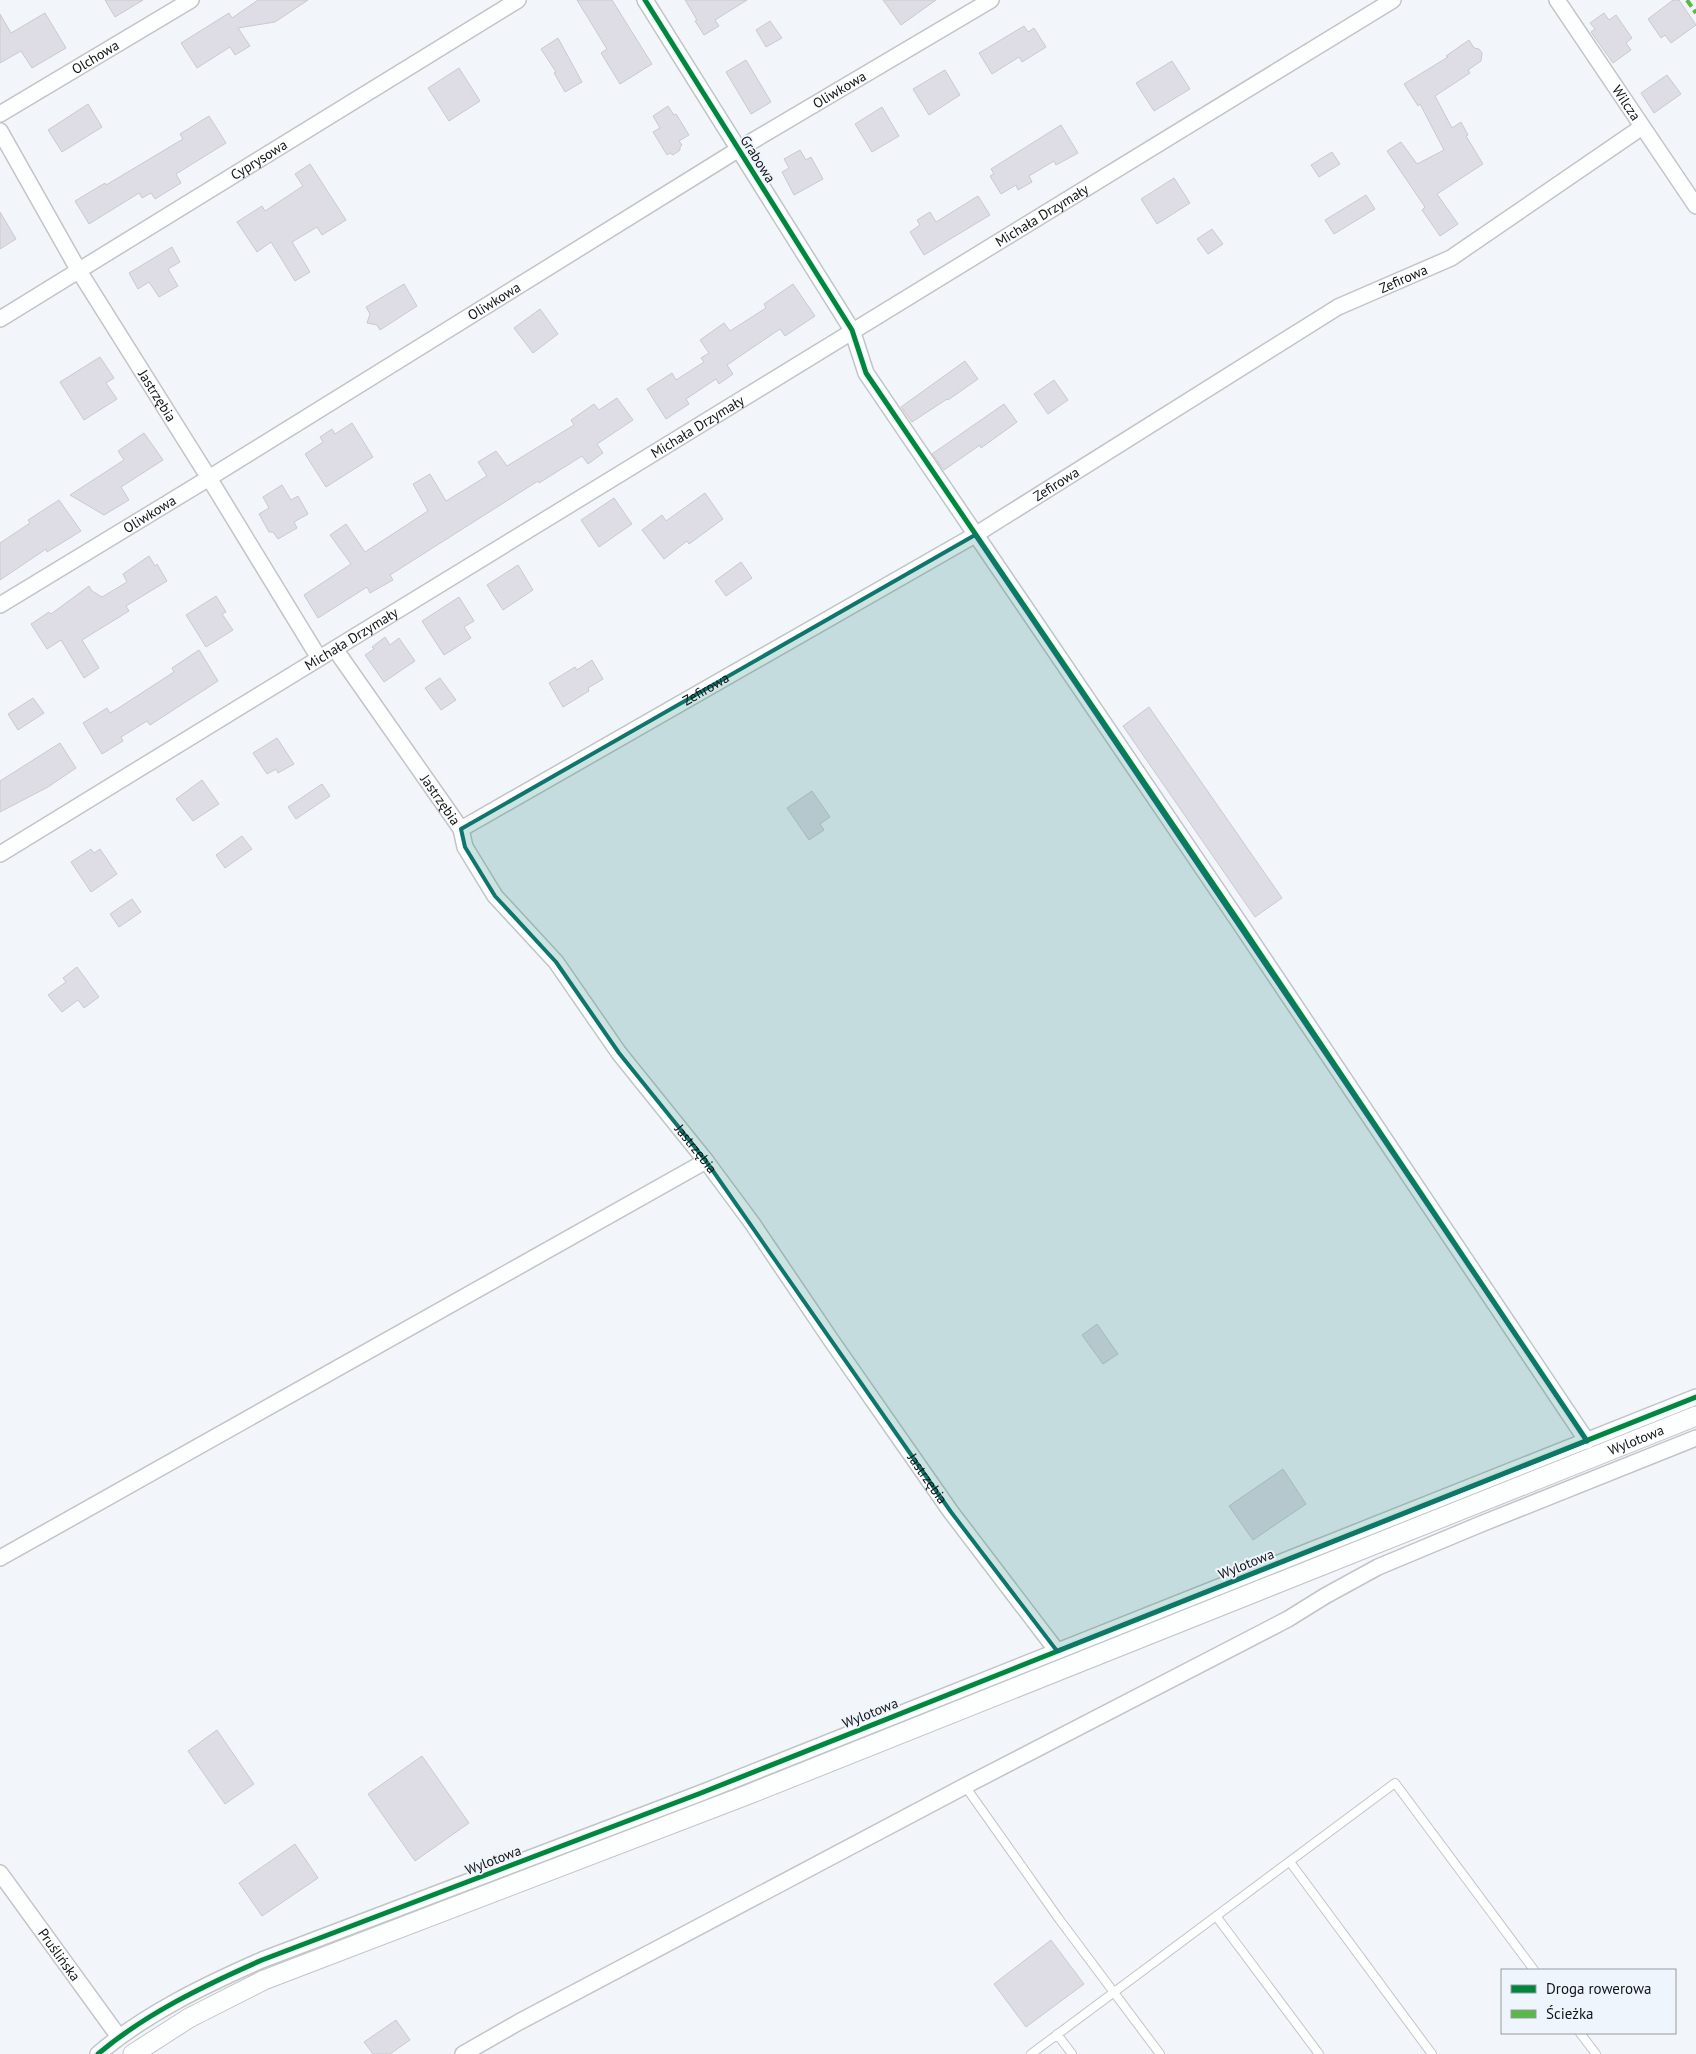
<svg xmlns="http://www.w3.org/2000/svg" width="1696" height="2054" font-family="'PT Sans',sans-serif">
<style>
.building{fill:#dedde6;stroke:#c9cace}
.lines{fill:none;stroke-linecap:round;stroke-linejoin:round}
.service-casing{stroke:#c2c5c8;stroke-width:10}
.minor-casing{stroke:#c2c5c8;stroke-width:18}
.tertiary-casing{stroke:#c2c5c8;stroke-width:21}
.service{stroke:#fdfefe;stroke-width:8}
.minor{stroke:#fdfefe;stroke-width:15}
.tertiary{stroke:#fdfefe;stroke-width:19}
.quiet{stroke:#58b947;stroke-width:4;stroke-dasharray:8 4;stroke-linecap:butt}
.cycleway-casing{stroke:#eff5fc;stroke-width:8}
.cycleway{stroke:#00873e;stroke-width:5}
.marked{fill:#0f766e;fill-opacity:0.2;stroke:#0f766e;stroke-width:4;stroke-linejoin:round}
.labels{text-anchor:middle;dominant-baseline:central;stroke-width:4;stroke-linejoin:round;paint-order:stroke}
.street-label{font-size:14px;fill:#121416;stroke:#eff5fc}
</style>
<rect width="100%" height="100%" fill="#f2f5f9"/>
<path class="building" d="M105,0H143L115,17Z
M258,0H308L275,22L238,28L250,46L235,55L230,47L197,68L181,43L229,13L232,18Z
M577,0H612L652,64L620,84L601,53L607,49Z
M685,0H747L715,20L719,26L704,35L695,21L697,20Z
M883,0H936L901,25Z
M1673,0H1679L1696,25L1671,43L1665,35L1661,38L1648,19Z
M45,13L66,48L32,68L21,51L0,63V14L11,33Z
M1604,13L1609,20L1616,15L1632,38L1626,43L1631,50L1613,63L1591,32L1595,29L1590,23Z
M770,21L782,38L766,47L756,30Z
M1024,26L1028,32L1034,28L1046,47L1022,62L1019,57L992,74L979,53Z
M558,38L582,82L565,92L554,73L556,72L541,49Z
M1469,40L1474,48L1479,49L1482,53L1481,61L1468,70L1470,73L1435,96L1452,128L1461,122L1468,135L1466,136L1483,164L1437,194L1458,224L1440,236L1422,210L1425,207L1387,151L1401,142L1417,164L1444,150L1420,104L1418,106L1404,84L1448,57L1446,56Z
M746,60L771,102L751,114L726,72Z
M1172,61L1190,89L1154,111L1136,83Z
M459,68L480,101L449,121L428,88Z
M945,70L960,95L929,115L913,89Z
M1667,75L1681,94L1654,113L1641,93Z
M88,104L102,127L62,152L48,130Z
M668,106L674,115L676,114L689,135L679,141L682,145L680,147V150L673,155L670,153L667,155L653,132L660,128L653,116Z
M882,107L899,136L872,152L855,124Z
M209,116L226,143L176,174L181,183L155,199L151,193L142,198L139,193L89,224L75,201L105,183L106,185L183,139L180,134Z
M1061,125L1078,153L1056,165L1054,161L1029,176L1032,182L1018,190L1016,185L1001,194L990,176L994,174L991,169Z
M800,150L806,160L811,157L823,179L794,195L782,172L789,168L784,159Z
M1332,152L1340,164L1319,177L1311,165Z
M310,164L346,220L322,235L317,227L292,242L310,272L295,281L271,242L257,252L237,222L262,206L265,211L303,186L295,174Z
M1174,178L1190,203L1157,224L1141,199Z
M1366,195L1375,209L1334,234L1325,220Z
M978,196L990,215L924,255L910,232L920,225L917,220L930,212L936,222Z
M0,212L16,239L0,249Z
M1212,229L1223,244L1208,254L1197,239Z
M172,247L180,262L168,269L178,286L159,297L149,282L138,289L129,273Z
M404,284L417,306L380,330L377,325L367,323L370,314L366,307Z
M793,284L815,316L785,336L780,329L727,365L733,374L719,384L716,379L686,399L689,404L666,419L647,389L672,373L676,380L704,362L701,358L709,353L700,340L724,323L730,331L766,308L764,304Z
M540,309L558,334L533,353L514,328Z
M100,357L114,378L106,383L117,399L84,420L60,382Z
M965,361L978,379L948,400L947,399L912,422L901,407Z
M1054,380L1068,400L1048,414L1034,394Z
M617,398L633,420L597,444L603,453L588,464L582,456L539,483L538,481L390,575L393,580L370,593L367,587L318,618L304,595L351,564L330,535L346,524L365,552L428,511L413,484L430,474L446,501L487,476L478,462L496,451L507,466L574,425L571,420L594,404L599,410Z
M1004,404L1017,422L981,448L980,445L944,470L932,454Z
M352,423L373,457L326,487L305,454L323,442L320,437L332,429L335,434Z
M144,433L163,460L121,487L129,500L104,515L70,495L124,460L118,451Z
M282,485L291,500L298,496L308,514L294,522L297,528L278,539L273,532H269L259,514L269,508L263,497Z
M705,493L723,519L689,544L687,541L664,559L642,530L662,515L666,521Z
M614,498L632,524L599,547L581,520Z
M59,500L81,531L47,552L46,549L0,580V543L30,523L28,520Z
M149,556L155,566L157,564L167,581L126,606L129,611L82,640L99,668L84,678L61,640L47,649L31,624L49,612L51,614L89,586L92,591L102,597L127,582L123,574Z
M741,562L752,578L726,596L715,581Z
M518,565L533,590L503,610L487,585Z
M216,596L226,612L222,614L233,630L206,647L186,615Z
M459,597L474,621L464,627L471,638L444,655L422,621Z
M385,637L390,645L399,638L415,661L384,682L365,655L374,649L372,647Z
M199,650L218,681L150,725L147,721L121,737L123,741L102,754L83,723L107,708L110,713L117,709L174,672L172,668Z
M592,660L603,679L588,688L589,691L563,707L549,683L575,667L577,670Z
M440,678L456,700L441,710L425,688Z
M33,698L44,713L18,730L8,714Z
M1149,707L1282,898L1255,917L1123,726Z
M277,738L294,764L278,773L276,769L267,774L253,753Z
M60,743L76,768L48,787L0,812V781Z
M202,780L219,804L193,821L176,799Z
M322,784L330,796L296,819L288,807Z
M812,791L830,817L820,824L824,830L809,840L787,808Z
M242,836L252,849L225,868L216,855Z
M91,849L94,853L100,849L117,874L91,892L71,862Z
M132,899L141,912L119,927L110,914Z
M77,967L99,997L84,1008L78,1000L62,1012L48,995L66,982L63,978Z
M1097,1324L1118,1354L1103,1364L1082,1335Z
M1283,1469L1306,1504L1253,1540L1229,1506Z
M217,1730L254,1784L225,1804L188,1751Z
M422,1756L469,1823L415,1861L368,1794Z
M295,1844L318,1878L262,1916L239,1883Z
M1051,1940L1084,1984L1026,2027L994,1984Z
M396,2020L410,2040L390,2054H373L364,2042Z"/>
<g class="lines">
<defs>
<path id="service" d="M965,1786L1059,1919L1160,2054
M1290,1862L1432,2054
M1216,1916L1319,2054
M1580,2033L1596,2054
M1057,2034L1072,2054
M1031,2054L1395,1783L1534,1970"/>
<g id="minor">
<path d="M645,0L852,330L866,373L1239,922L1587,1441"/>
<path id="s1" d="M1557,0L1696,206"/>
<path id="s2" d="M0,114L191,0"/>
<path id="s3" d="M0,131L79,271L209,478L319,658"/>
<path id="s4" d="M0,319L518,0"/>
<path id="s5" d="M0,605L209,478L739,149L991,0"/>
<path id="s6" d="M335,649L461,829L465,847L495,896L556,962L619,1053L706,1161L752,1223L831,1340L951,1512L1057,1651"/>
<path id="s7" d="M461,829L975,535L1338,307L1451,258L1642,127"/>
<path id="s8" d="M0,854L1393,0"/>
<path d="M0,1558L706,1161"/>
<path id="s9" d="M0,1873L119,2037"/>
<path d="M98,2054C145,2014 205,1985 262,1960L701,1793L1696,1397"/>
<path d="M463,2054L519,2022L965,1786L1288,1619L1325,1596L1378,1567L1481,1524L1696,1438"/>
</g>
<g id="tertiary">
<path id="s10" d="M133,2054L189,2018L264,1980L747,1795L1696,1416"/>
</g>
</defs>
<use href="#service" class="service-casing"/>
<use href="#minor" class="minor-casing"/>
<use href="#tertiary" class="tertiary-casing"/>
<use href="#service" class="service"/>
<use href="#minor" class="minor"/>
<use href="#tertiary" class="tertiary"/>
<path class="quiet" d="M1687,0L1696,13"/>
<defs>
<path id="cycleway" d="M645,0L852,330L866,373L1239,922L1587,1441
M98,2054C145,2014 205,1985 262,1960L701,1793L1696,1397"/>
</defs>
<use href="#cycleway" class="cycleway-casing"/>
<use href="#cycleway" class="cycleway"/>
</g>
<path class="marked" d="M975,535L1587,1441L1057,1651L951,1512L706,1161L619,1053L556,962L495,896L465,847L461,829Z"/>
<g class="labels">
<g class="street-label">
<text stroke="none"><textPath href="#s2" startOffset="111">Olchowa</textPath></text>
<text stroke="none"><textPath href="#s5" startOffset="985">Oliwkowa</textPath></text>
<text stroke="none"><textPath href="#s1" startOffset="124">Wilcza</textPath></text>
<text transform="translate(758 159) rotate(58)">Grabowa</text>
<text stroke="none"><textPath href="#s4" startOffset="304">Cyprysowa</textPath></text>
<text stroke="none"><textPath href="#s8" startOffset="1222">Michała Drzymały</textPath></text>
<text stroke="none"><textPath href="#s7" startOffset="1092">Zefirowa</textPath></text>
<text stroke="none"><textPath href="#s5" startOffset="580">Oliwkowa</textPath></text>
<text stroke="none"><textPath href="#s3" startOffset="308">Jastrzębia</textPath></text>
<text stroke="none"><textPath href="#s8" startOffset="818">Michała Drzymały</textPath></text>
<text stroke="none"><textPath href="#s7" startOffset="688">Zefirowa</textPath></text>
<text stroke="none"><textPath href="#s5" startOffset="175">Oliwkowa</textPath></text>
<text stroke="none"><textPath href="#s8" startOffset="412">Michała Drzymały</textPath></text>
<text stroke="none"><textPath href="#s7" startOffset="282">Zefirowa</textPath></text>
<text stroke="none"><textPath href="#s6" startOffset="184">Jastrzębia</textPath></text>
<text stroke="none"><textPath href="#s6" startOffset="619">Jastrzębia</textPath></text>
<text stroke="none"><textPath href="#s10" startOffset="1625">Wylotowa</textPath></text>
<text stroke="none"><textPath href="#s6" startOffset="1022">Jastrzębia</textPath></text>
<text transform="translate(1246 1564) rotate(-22)">Wylotowa</text>
<text transform="translate(870 1713) rotate(-22)">Wylotowa</text>
<text transform="translate(493 1860) rotate(-21)">Wylotowa</text>
<text stroke="none"><textPath href="#s9" startOffset="101">Pruślińska</textPath></text>
</g>
</g>
<rect x="1501" y="1969" width="175" height="65" fill="#eff5fc" stroke="#979ba0"/>
<rect x="1511" y="1985" width="25" height="8" fill="#00873e" stroke="#979ba0"/>
<text x="1546" y="1994" font-size="15" fill="#121416">Droga rowerowa</text>
<rect x="1511" y="2010" width="25" height="8" fill="#58b947" stroke="#979ba0"/>
<text x="1546" y="2019" font-size="15" fill="#121416">Ścieżka</text>
</svg>
